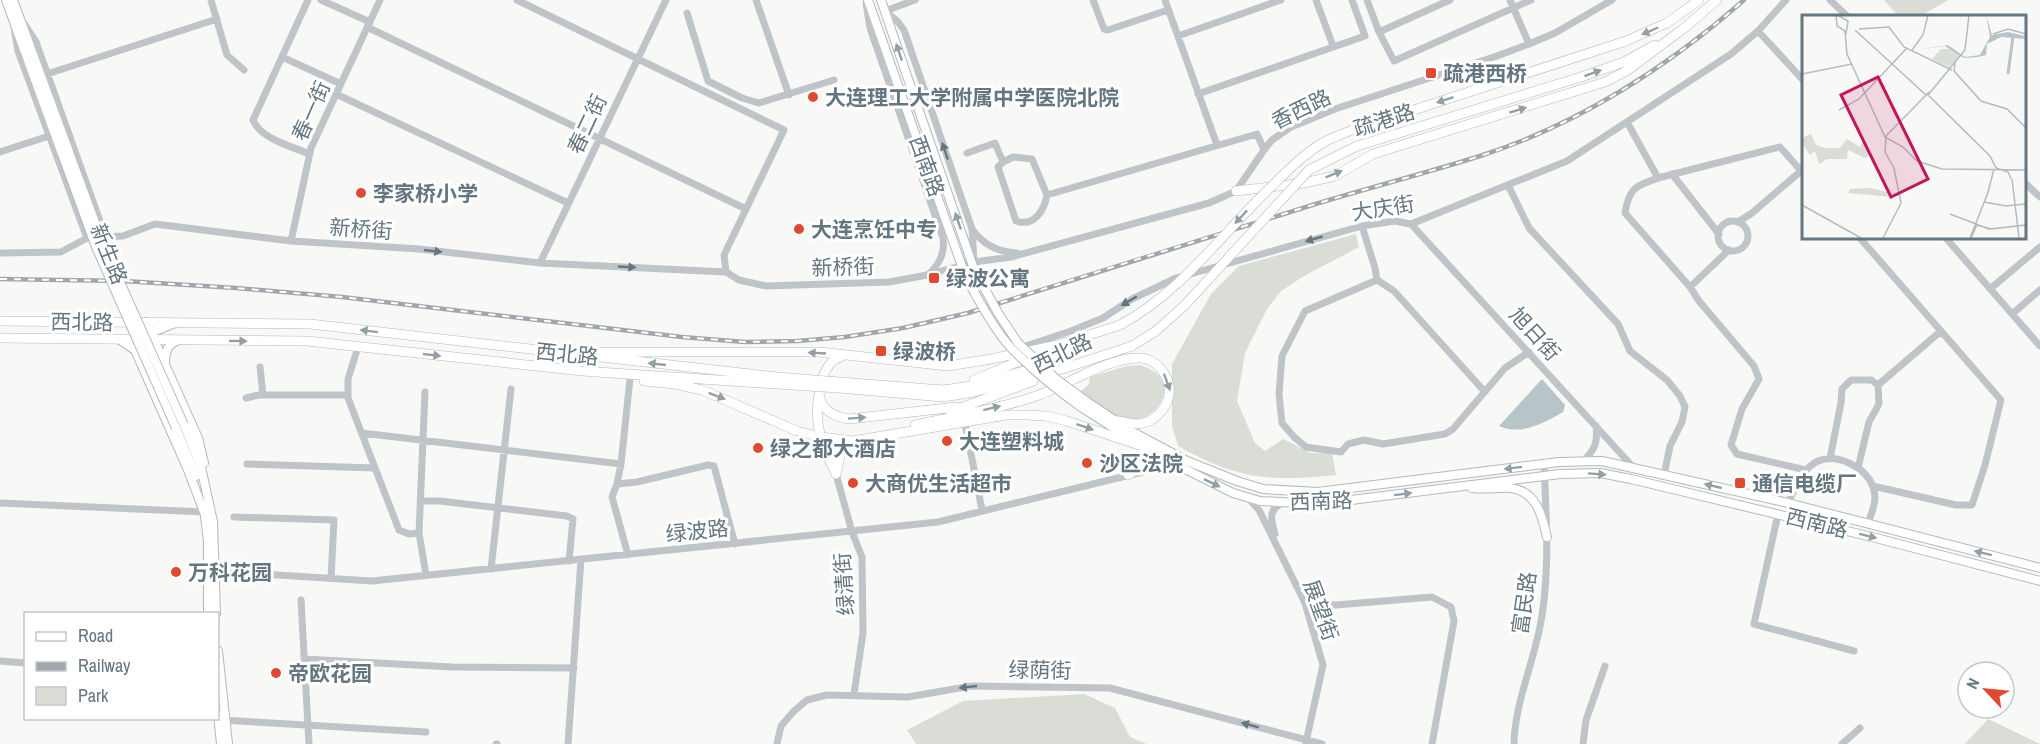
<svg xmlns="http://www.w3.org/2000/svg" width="2040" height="744" font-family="'Archivo Narrow','Noto Sans SC',sans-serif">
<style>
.green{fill:#d9ddd5}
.water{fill:#b7c5c8}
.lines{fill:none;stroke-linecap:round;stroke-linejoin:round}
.major-casing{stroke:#b3b9bc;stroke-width:10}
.highway-casing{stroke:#b3b8bb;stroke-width:10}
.minor{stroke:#bfc4c8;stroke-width:7}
.major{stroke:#fff;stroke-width:8}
.highway{stroke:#fff;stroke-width:9}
.rail-casing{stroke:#9fa7ac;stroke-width:4.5}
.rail{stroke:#fff;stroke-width:2;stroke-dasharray:7;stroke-linecap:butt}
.major-bridge-casing{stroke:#b3b9bc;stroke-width:10;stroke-linecap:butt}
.highway-bridge-casing{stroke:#b3b8bb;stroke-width:10;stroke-linecap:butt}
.major-bridge{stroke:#fff;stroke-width:8}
.highway-bridge{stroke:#fff;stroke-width:9}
.oneway{fill:#929fa6}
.oneway2{fill:#647680}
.poi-dot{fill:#df492f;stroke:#fff;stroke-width:2}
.labels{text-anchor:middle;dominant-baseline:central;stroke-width:6;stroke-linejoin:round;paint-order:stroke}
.poi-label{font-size:21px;font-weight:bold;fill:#647680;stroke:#fff;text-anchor:start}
.street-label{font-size:21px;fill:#647680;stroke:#fff}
.inset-river{fill:none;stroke:#b7c5c8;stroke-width:3}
.inset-road{fill:none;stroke:#b4bcc0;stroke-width:1.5}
.view{fill:#c2185b;fill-opacity:0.15;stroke:#c2185b;stroke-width:3}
.inset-edge{fill:none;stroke:#647680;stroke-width:3}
</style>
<rect width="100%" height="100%" fill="#f8f8f6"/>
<path class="green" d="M1884,0H1948L1921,16H1898Z
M1356,234L1359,247L1304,276L1281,291L1267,309L1245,353L1237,401L1255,443L1265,451L1283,439L1311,453H1332L1336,475C1270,482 1236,479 1178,446L1172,426V364L1211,294L1239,266Z
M1141,365C1147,368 1156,371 1160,377C1174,397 1149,424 1128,420C1110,415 1095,402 1080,392L1089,384L1090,377L1127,366Z
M1084,694L1115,708L1130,737L1147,744H916L907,730L963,701Z
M1988,719L2040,744H1965Z"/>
<path class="water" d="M1542,379L1565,405L1563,412C1544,423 1520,436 1499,426Z"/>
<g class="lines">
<defs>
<path id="major" d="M6,0L62,154
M13,0L69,152
M868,0L906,108
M881,0L917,105
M146,322L198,438L204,463
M148,334L175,323
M120,340L135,350L188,470L204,512
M165,364C165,352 167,344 179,340
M1086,401L1129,430L1187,461L1237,481L1263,489L1318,492L1559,462L1602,461L1788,503L2040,568
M1081,407L1142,446L1183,468L1233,493L1260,501L1319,504L1560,474L1600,473L1631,479L1876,538L2040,581
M184,425L201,467L213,522L216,614
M176,428L196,476
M1472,488C1485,490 1498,487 1510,488C1537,491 1542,516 1547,537
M204,509L208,541V614
M218,651L228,744
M218,715L221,744"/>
<path id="highway" d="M1683,29L1717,0
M1352,130L1626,41L1667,23L1699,0
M1357,146L1581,77L1624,62L1655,45
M1236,191L1304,183L1335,176L1373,154L1605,82L1628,70L1687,26
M0,321L310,324L777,377
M0,338L307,341L582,371L777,384
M598,352H819L948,366L991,359L1058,345L1120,325
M844,355C840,357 835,359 832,362C827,366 824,374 822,379C813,402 827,416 849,419L957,407
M974,380L1039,353
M644,381L675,384L702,390L797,431L821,437L853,441L1006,415H1026L1046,416L1067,421L1142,446C1145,459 1139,469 1128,475
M839,382L943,390L972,386L1024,371L1086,341
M839,388L943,397L974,392L1059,370L1132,346
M819,395C813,424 823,448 836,474
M950,412L1033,381
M915,425C956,416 999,409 1039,395C1067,385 1111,356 1141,358C1155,359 1166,372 1169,385C1172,403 1157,422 1139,424C1131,424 1120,421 1112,420
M836,474L842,448L853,441"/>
</defs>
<use href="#major" class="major-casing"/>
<use href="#highway" class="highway-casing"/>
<path class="minor" d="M211,0L227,55L244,70
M308,0L253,120C261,139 291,146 309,154
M321,0L370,22
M517,0L784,130L724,255L726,272L739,280L766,286L889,282L927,275L974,262L1011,257L1209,203L1236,191L1264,150L1272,140L1291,127L1335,109L1497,56L1529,44L1555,33L1612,0
M756,0L789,95
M1093,0L1104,29L1108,30L1168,10
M1165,0L1217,145
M1316,0L1333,46
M1367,0L1379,32L1394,61L1531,0
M1510,0L1529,44
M1830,0L1847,16
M866,3L870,28L943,238C945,253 940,263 929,274
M885,11L898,22L904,30L972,229C983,245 998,252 1017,253
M885,11L915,0
M687,13L708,81L742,98L759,103L834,80
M23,22L36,42L106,238
M367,27L746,209
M14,28L18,51L87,238
M1758,31L1803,80
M1379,32L1450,0
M1178,36L1281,0
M282,57L341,84
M47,74L217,19
M336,94L568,203
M1198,94L1365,36L1352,0
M1627,122L1658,178
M0,152L49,136
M967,153L995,143L1003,162L998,167L1016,221C1034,227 1044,211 1047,195L1032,159L1013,157L1003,162
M1803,173L1780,147L1658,178C1635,186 1629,188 1625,213L1690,287L1699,301L1754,366L1759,379L1742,409L1731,445L1737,454L1806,470
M1672,174L1719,234
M2024,182L2040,197
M1508,185L1529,228L1618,324L1630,351L1667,380L1680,396L1685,407L1682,422L1670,446L1664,475
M1047,195L1257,134L1264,150
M1718 236a15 15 0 1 1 30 0a15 15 0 1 1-30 0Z
M1738,222L1752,213L1801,171
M1411,224L1633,467
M1362,226L1375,268L1377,280L1394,291L1485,392
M972,229L974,262
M1859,237L2001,400L1985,465L1972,505H1956L1873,486
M1945,237L2040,346
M291,241L311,148L380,0
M0,253L61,252L87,238L123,236L155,224L291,241L419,249L540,263L726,272
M540,263L666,0
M1377,280L1305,311L1282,356L1279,394L1282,423L1294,437L1306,447L1341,452L1348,444L1364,440L1383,444L1445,434L1453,429L1505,368L1529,352
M1690,287L1729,250
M1990,289L2040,247
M2012,314L2040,290
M358,347L348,379V398L399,530L409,534L419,533
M1020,348L1071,331L1103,318L1132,299L1176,278L1362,226L1395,221L1411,224L1567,161L1731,54L1758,31L1786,0
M260,367L263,395
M1878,385L1941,331
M425,392L419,533L426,575
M246,398L259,395H348
M965,423L982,510
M362,433L621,464
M1830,458L1841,403L1842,389L1851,380H1871L1878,385L1879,404L1869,422L1858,468
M1583,461C1595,450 1598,442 1596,426
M247,464L375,468
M836,474L852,532L862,557L863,633L854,694
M617,484L637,482L708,465L714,466L735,544
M1247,497L1259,510L1305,603L1323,665L1306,742
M420,501H440L567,516L573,519L569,561
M0,503L204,512
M1788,503C1795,489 1802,468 1818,461C1837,453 1866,467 1873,487C1878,499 1872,512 1868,523
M1778,514L1754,624L1854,651
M234,517L334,520L331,578
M1275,534C1271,520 1268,510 1282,503
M628,555L612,497L617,484L621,464L630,379
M491,569L511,389
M216,571L372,581L938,522L1175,464
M301,600L309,744
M1305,603L1336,605L1432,597L1451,607L1454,621L1432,744
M304,659L452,667L574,668
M0,661L26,663
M221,720L426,732
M496,744H497
M568,744L581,559
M777,744L781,726L794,711L807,700L827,695L908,697L971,686L1110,688L1322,744
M1514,744C1515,699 1536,659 1542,615C1550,565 1546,514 1544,464
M1583,744L1586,720L1605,666
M1842,744L1860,728"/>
<use href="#major" class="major"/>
<use href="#highway" class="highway"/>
<defs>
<path id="rail" d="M0,279L124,281L236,288L342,297L682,337L745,342L797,341L845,337L903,328L968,313C1080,277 1193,242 1306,207C1364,189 1423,174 1480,156C1577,125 1668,67 1744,0"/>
</defs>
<use href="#rail" class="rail-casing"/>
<use href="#rail" class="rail"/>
<defs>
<path id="major-bridge" d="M917,105L974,269L998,313L1018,343L1056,379L1086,401
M906,108L964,272C975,295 996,333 1013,350C1034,371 1057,390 1081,407
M69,152L103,244L184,425
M62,154L96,247L176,428"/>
<path id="highway-bridge" d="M1120,325C1183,291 1222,233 1273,185C1289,169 1306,152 1326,141C1334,137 1343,134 1352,130
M1132,346L1156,331L1185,305L1309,170L1357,146
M777,377L839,382
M777,384L839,388"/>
</defs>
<use href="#major-bridge" class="major-bridge-casing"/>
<use href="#highway-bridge" class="highway-bridge-casing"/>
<use href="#major-bridge" class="major-bridge"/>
<use href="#highway-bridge" class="highway-bridge"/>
</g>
<defs><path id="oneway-solid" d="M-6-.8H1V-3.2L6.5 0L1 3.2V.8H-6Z" transform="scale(1.5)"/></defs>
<g class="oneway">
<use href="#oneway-solid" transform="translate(1650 31) rotate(157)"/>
<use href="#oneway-solid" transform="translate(899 52) rotate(-109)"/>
<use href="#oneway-solid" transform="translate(1593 73) rotate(-20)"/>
<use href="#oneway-solid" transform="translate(1445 100) rotate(162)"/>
<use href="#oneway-solid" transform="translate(1518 110) rotate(-17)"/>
<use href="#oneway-solid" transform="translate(1334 174) rotate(-22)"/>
<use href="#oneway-solid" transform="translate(1241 217) rotate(133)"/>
<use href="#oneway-solid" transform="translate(958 221) rotate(-109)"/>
<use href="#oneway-solid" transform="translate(369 331) rotate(-173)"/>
<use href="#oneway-solid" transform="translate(238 341) rotate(1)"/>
<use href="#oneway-solid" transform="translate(817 353) rotate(-177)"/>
<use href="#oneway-solid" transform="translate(432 355) rotate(6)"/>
<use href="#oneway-solid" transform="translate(657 364) rotate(-174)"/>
<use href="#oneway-solid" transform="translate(1167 382) rotate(70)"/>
<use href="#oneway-solid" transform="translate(717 396) rotate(21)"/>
<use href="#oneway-solid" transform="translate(992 408) rotate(-14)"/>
<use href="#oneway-solid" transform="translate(857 418) rotate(-4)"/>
<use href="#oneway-solid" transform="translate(1085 427) rotate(19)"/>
<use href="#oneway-solid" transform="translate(1513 468) rotate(173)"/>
<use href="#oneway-solid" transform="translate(1597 474) rotate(4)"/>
<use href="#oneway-solid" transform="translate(1212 483) rotate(26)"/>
<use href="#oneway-solid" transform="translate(1713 486) rotate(-167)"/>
<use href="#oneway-solid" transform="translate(1403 494) rotate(-7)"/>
<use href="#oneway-solid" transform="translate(1868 536) rotate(14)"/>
<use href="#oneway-solid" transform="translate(1983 553) rotate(-166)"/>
</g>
<g class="oneway2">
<use href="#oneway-solid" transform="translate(945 151) rotate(-109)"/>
<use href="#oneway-solid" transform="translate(1314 239) rotate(164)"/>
<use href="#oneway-solid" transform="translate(433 251) rotate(6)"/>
<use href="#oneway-solid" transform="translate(627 267) rotate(3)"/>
<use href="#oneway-solid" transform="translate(1129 301) rotate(150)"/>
<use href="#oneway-solid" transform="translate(968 687) rotate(174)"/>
<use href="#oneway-solid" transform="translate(1250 725) rotate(-165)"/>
</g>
<g class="poi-dot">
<rect x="1425" y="67" width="12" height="12" rx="3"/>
<circle cx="813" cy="97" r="6"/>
<circle cx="361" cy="193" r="6"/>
<circle cx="799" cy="229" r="6"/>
<rect x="928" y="272" width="12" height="12" rx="3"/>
<rect x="875" y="345" width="12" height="12" rx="3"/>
<circle cx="947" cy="441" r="6"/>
<circle cx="758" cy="448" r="6"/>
<circle cx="1087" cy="463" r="6"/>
<circle cx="853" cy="483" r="6"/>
<rect x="1734" y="477" width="12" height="12" rx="3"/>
<circle cx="176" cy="572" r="6"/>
<circle cx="276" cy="673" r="6"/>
</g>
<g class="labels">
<g class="poi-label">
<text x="1443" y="73">疏港西桥</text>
<text x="825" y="97">大连理工大学附属中学医院北院</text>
<text x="373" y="193">李家桥小学</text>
<text x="811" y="229">大连烹饪中专</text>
<text x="946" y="278">绿波公寓</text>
<text x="893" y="351">绿波桥</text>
<text x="959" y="441">大连塑料城</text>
<text x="770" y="448">绿之都大酒店</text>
<text x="1099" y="463">沙区法院</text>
<text x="865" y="483">大商优生活超市</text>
<text x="1752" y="483">通信电缆厂</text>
<text x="188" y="572">万科花园</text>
<text x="288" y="673">帝欧花园</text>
</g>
<g class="street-label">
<text transform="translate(1301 109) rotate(-26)">香西路</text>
<text transform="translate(311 111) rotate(-66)">春一街</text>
<text transform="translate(1384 120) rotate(-18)">疏港路</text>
<text transform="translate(587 124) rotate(-65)">春二街</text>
<text transform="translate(927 166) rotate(70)">西南路</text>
<text transform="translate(1383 208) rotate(-9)">大庆街</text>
<text transform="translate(361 229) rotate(4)">新桥街</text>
<text transform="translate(109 254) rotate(68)">新生路</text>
<text transform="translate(843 267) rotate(-2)">新桥街</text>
<text transform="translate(82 322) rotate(1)">西北路</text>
<text transform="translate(1535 334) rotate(48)">旭日街</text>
<text transform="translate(1062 353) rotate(-26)">西北路</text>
<text transform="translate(567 354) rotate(6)">西北路</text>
<text transform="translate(1321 501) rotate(-2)">西南路</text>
<text transform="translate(1817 523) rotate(14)">西南路</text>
<text transform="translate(697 531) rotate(-6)">绿波路</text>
<text transform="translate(844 584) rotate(-94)">绿清街</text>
<text transform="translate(1524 603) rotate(-82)">富民路</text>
<text transform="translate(1321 610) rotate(70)">展望街</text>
<text transform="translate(1040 670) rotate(1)">绿荫街</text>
</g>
</g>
<g transform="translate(1802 15)">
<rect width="224" height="224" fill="#f8f8f6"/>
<path d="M139,34H151L159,40L147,52L130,44ZM9,119L14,130L23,133H38L45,124L58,132L62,125L68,140L63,143L46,135L45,144H25L17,149L13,136L8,140L2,131L0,135V123ZM68,173L89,178V182L46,178L48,174Z" fill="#d9ddd5"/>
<path d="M184,0L190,20L206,17L223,21V24L199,22L185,29L184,40L176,42L162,43L143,31L114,35L146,30L163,42L178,40L188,22Z" fill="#b7c5c8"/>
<path class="inset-river" d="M206,59L211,21"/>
<path class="inset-road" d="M34,0L35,11L43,16L45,39L83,122L101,132L115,146L140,154L224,155M35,0L46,6L44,19M167,0L163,35L126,80L188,141L194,153L206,157L209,164M57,14L87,12L102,32L150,55M53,15L124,80M191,19L206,14L224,19M110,35L121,20L126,0M153,48L152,56L179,86L205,94L224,113M0,59L50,49M37,95L57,84L105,33M210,164L217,223M186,177L192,154M182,187L204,191L224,189M0,190L59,223M148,199L187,214L224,210M81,223L99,188L92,153L83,137L84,121L127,77M168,223L187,175M169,223L175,210L189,214L224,210"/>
<path class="view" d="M76,62L126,164L89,182L39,80Z"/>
<rect width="224" height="224" class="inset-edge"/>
</g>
<rect x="24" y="612" width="195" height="108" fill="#ffffff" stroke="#c1c8cc" stroke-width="1.5"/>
<rect x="36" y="632" width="30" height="9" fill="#ffffff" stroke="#c1c8cc" stroke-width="1.5"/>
<text x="78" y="642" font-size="18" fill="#647680">Road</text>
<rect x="36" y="662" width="30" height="9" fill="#9fa7ac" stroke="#c1c8cc" stroke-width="1.5"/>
<text x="78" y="672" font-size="18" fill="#647680">Railway</text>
<rect x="36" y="687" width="30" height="18" fill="#d9ddd5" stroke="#c1c8cc" stroke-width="1.5"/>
<text x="78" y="702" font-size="18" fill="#647680">Park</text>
<g transform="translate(1986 690) rotate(296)"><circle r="28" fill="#ffffff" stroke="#c1c8cc" stroke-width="1.5"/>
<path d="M0-4.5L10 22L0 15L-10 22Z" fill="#df492f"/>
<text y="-9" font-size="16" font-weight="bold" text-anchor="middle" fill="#647680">N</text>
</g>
</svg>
